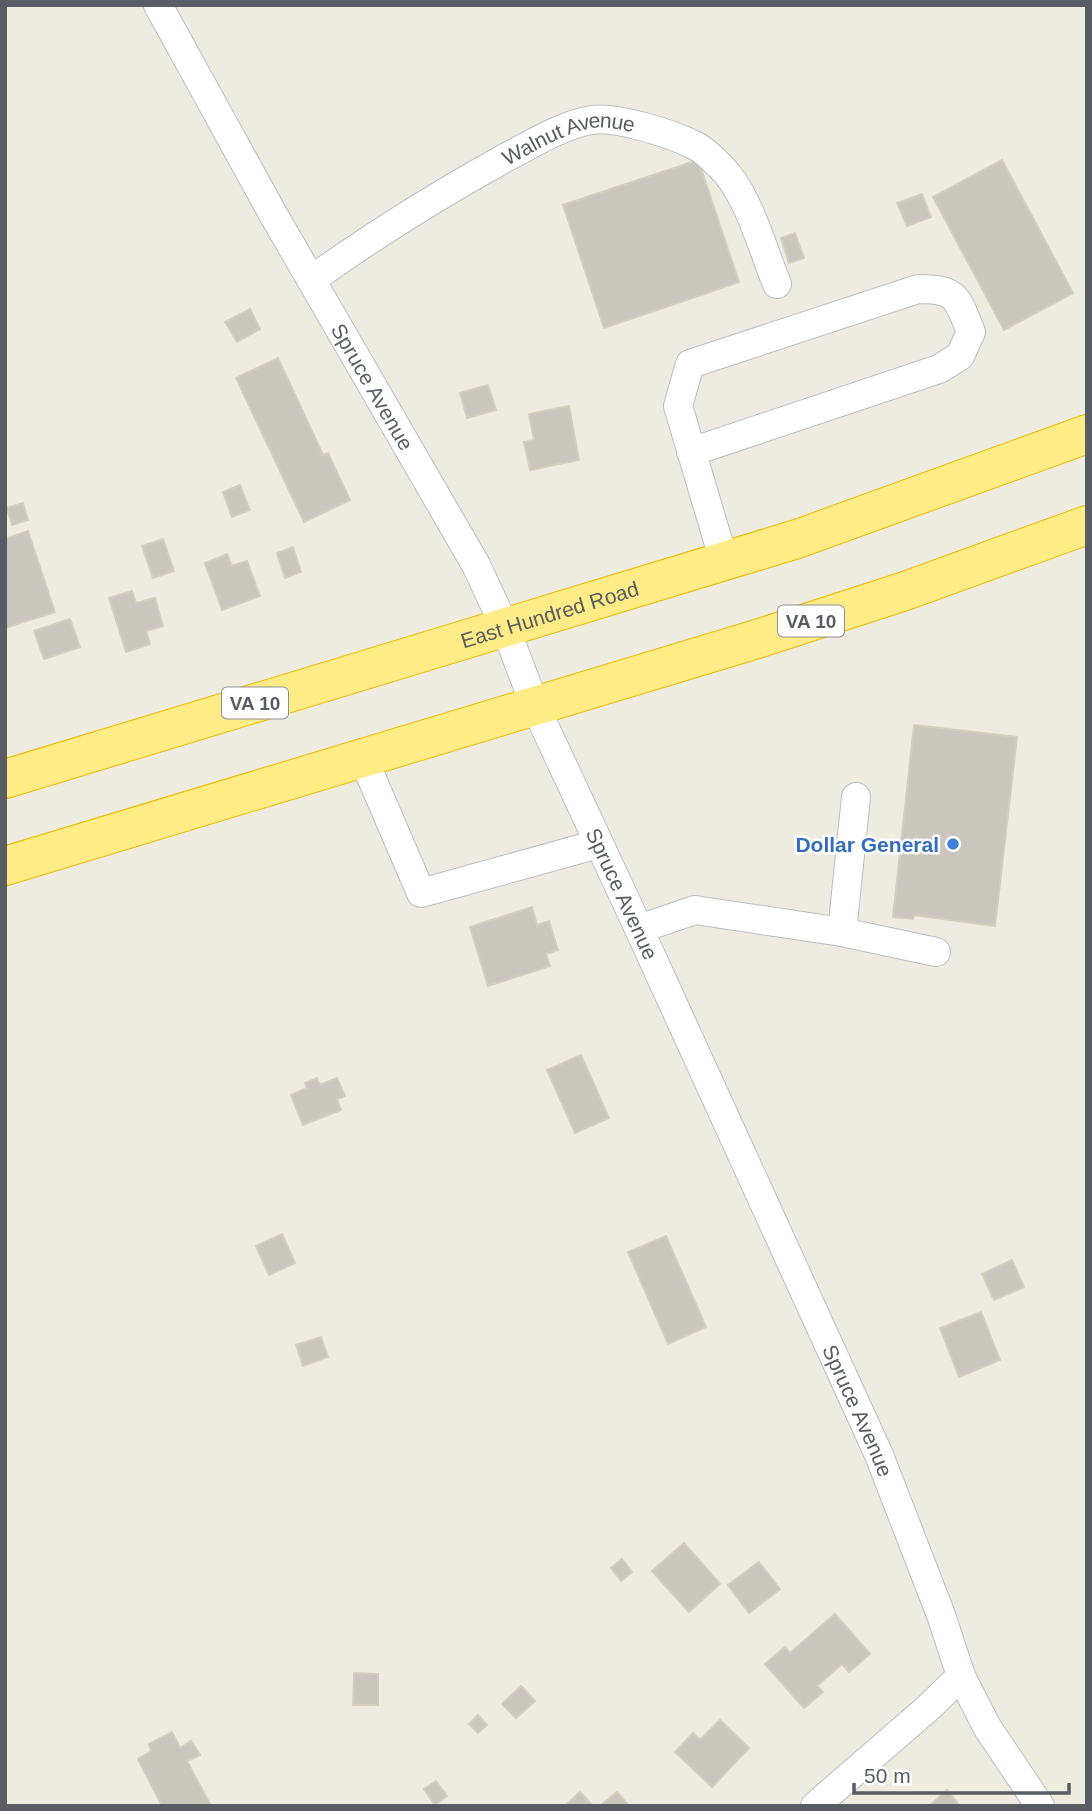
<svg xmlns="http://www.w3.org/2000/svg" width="1092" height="1811" font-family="Arial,sans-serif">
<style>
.building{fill:#c9c6bd;stroke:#d3cebe;stroke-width:2}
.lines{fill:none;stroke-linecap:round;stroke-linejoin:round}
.minor-casing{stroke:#bbbdc4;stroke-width:30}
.highway-casing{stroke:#eb0;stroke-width:40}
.minor{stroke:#fff;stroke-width:28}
.highway{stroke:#ffec86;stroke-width:38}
.shop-dot{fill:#3f7fe0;stroke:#fff;stroke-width:2.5}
.labels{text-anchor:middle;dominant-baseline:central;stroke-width:5;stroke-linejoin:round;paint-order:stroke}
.shield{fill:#fff;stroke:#8b8e92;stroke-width:2}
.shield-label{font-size:19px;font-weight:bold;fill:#595d63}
.street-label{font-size:21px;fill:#595d63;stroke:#fff}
.shop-label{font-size:21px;font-weight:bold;fill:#366cbe;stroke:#fff;text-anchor:end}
</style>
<rect width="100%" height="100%" fill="#eeece0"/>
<path class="building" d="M698,160L739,282L604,328L563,205Z
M1002,160L1073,293L1004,330L933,197Z
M922,194L931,217L907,226L897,203Z
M795,233L804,258L789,263L781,238Z
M250,309L260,329L237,342L225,322Z
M278,358L323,455L328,453L350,500L304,522L236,378Z
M488,385L496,410L467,418L460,393Z
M569,406L579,460L530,470L524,442L534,440L529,414Z
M240,485L250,510L232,517L223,492Z
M23,503L28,520L12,525L7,508Z
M28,531L55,612L5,628V539Z
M163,539L174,571L153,578L142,546Z
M293,547L301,572L285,578L277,553Z
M227,554L232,566L247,561L260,596L222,610L205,563Z
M132,591L136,603L155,598L163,626L146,631L150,644L126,652L109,598Z
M70,619L80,647L44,659L34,631Z
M914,725L1017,737L995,926L914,915L913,919L893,917Z
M532,907L537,925L549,921L558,950L546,954L550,966L488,986L470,927Z
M581,1055L609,1118L575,1133L547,1070Z
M317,1078L320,1085L337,1078L345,1096L337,1099L341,1110L303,1125L291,1095L307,1088L305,1083Z
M282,1234L295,1263L269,1275L256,1246Z
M666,1236L706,1327L668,1344L628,1252Z
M1012,1260L1024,1287L994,1300L982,1274Z
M981,1312L1000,1360L959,1377L940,1328Z
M321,1337L328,1357L303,1366L296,1345Z
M684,1543L720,1584L689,1612L652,1571Z
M622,1559L632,1572L621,1581L611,1568Z
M759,1562L780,1589L749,1613L728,1585Z
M835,1614L870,1654L849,1672L842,1664L817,1686L823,1692L804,1708L765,1664L785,1647L790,1653Z
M354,1673L378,1674V1705H353Z
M521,1686L535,1701L516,1718L502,1704Z
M478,1715L487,1725L478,1733L469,1724Z
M720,1720L749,1748L712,1787L675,1752L693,1733L700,1740Z
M172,1732L180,1748L191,1741L200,1755L187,1761L211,1806H162L138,1759L151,1751L149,1744Z
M436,1781L447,1796L435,1805L424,1789Z
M947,1790L960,1806H929Z
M580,1792L593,1806H565Z
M617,1792L629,1806H600Z"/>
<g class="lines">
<defs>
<g id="minor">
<path id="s1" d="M158,5L273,214L476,565L505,627L535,706L639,929L879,1455L941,1615L961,1676L987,1727L1040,1806"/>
<path id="s2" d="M311,280C374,235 438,195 505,158C530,145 564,124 592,120C616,116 672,134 694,145C703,149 712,158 719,165C748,192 762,248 777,284"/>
<path d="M691,452L939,369L960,356L971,332C957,298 958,289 918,289L690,364L678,406L724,561"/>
<path d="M363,758L421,893L598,844"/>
<path d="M639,929L695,910L842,932L936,952"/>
<path d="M842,932L856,797"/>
<path d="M815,1806L928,1708L961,1676"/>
</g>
<g id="highway">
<path id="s3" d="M5,779L797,539L1087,434"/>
<path d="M5,866L757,639L905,591L1087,525"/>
</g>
</defs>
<use href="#minor" class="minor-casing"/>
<use href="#highway" class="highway-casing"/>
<use href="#minor" class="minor"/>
<use href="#highway" class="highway"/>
</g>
<circle class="shop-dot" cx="953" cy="844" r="7"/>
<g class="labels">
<g class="shield">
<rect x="778" y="605.5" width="66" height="31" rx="5"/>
<rect x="222" y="687.5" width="66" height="31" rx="5"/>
</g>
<g class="shield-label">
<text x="811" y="621">VA 10</text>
<text x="255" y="703">VA 10</text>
</g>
<g class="street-label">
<text stroke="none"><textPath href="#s2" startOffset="298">Walnut Avenue</textPath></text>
<text stroke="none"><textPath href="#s1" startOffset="438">Spruce Avenue</textPath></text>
<text stroke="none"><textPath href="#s3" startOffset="569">East Hundred Road</textPath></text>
<text stroke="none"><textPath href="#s1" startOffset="1004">Spruce Avenue</textPath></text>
<text stroke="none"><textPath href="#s1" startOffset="1572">Spruce Avenue</textPath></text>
</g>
<g class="shop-label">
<text x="939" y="844">Dollar General</text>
</g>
</g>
<rect width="1092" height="1811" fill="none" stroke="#595d63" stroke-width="14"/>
<path d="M854 1783v10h215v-10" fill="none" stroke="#595d63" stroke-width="3.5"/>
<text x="864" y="1783" font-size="21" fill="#595d63" stroke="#ffffff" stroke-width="5" paint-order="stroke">50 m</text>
</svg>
